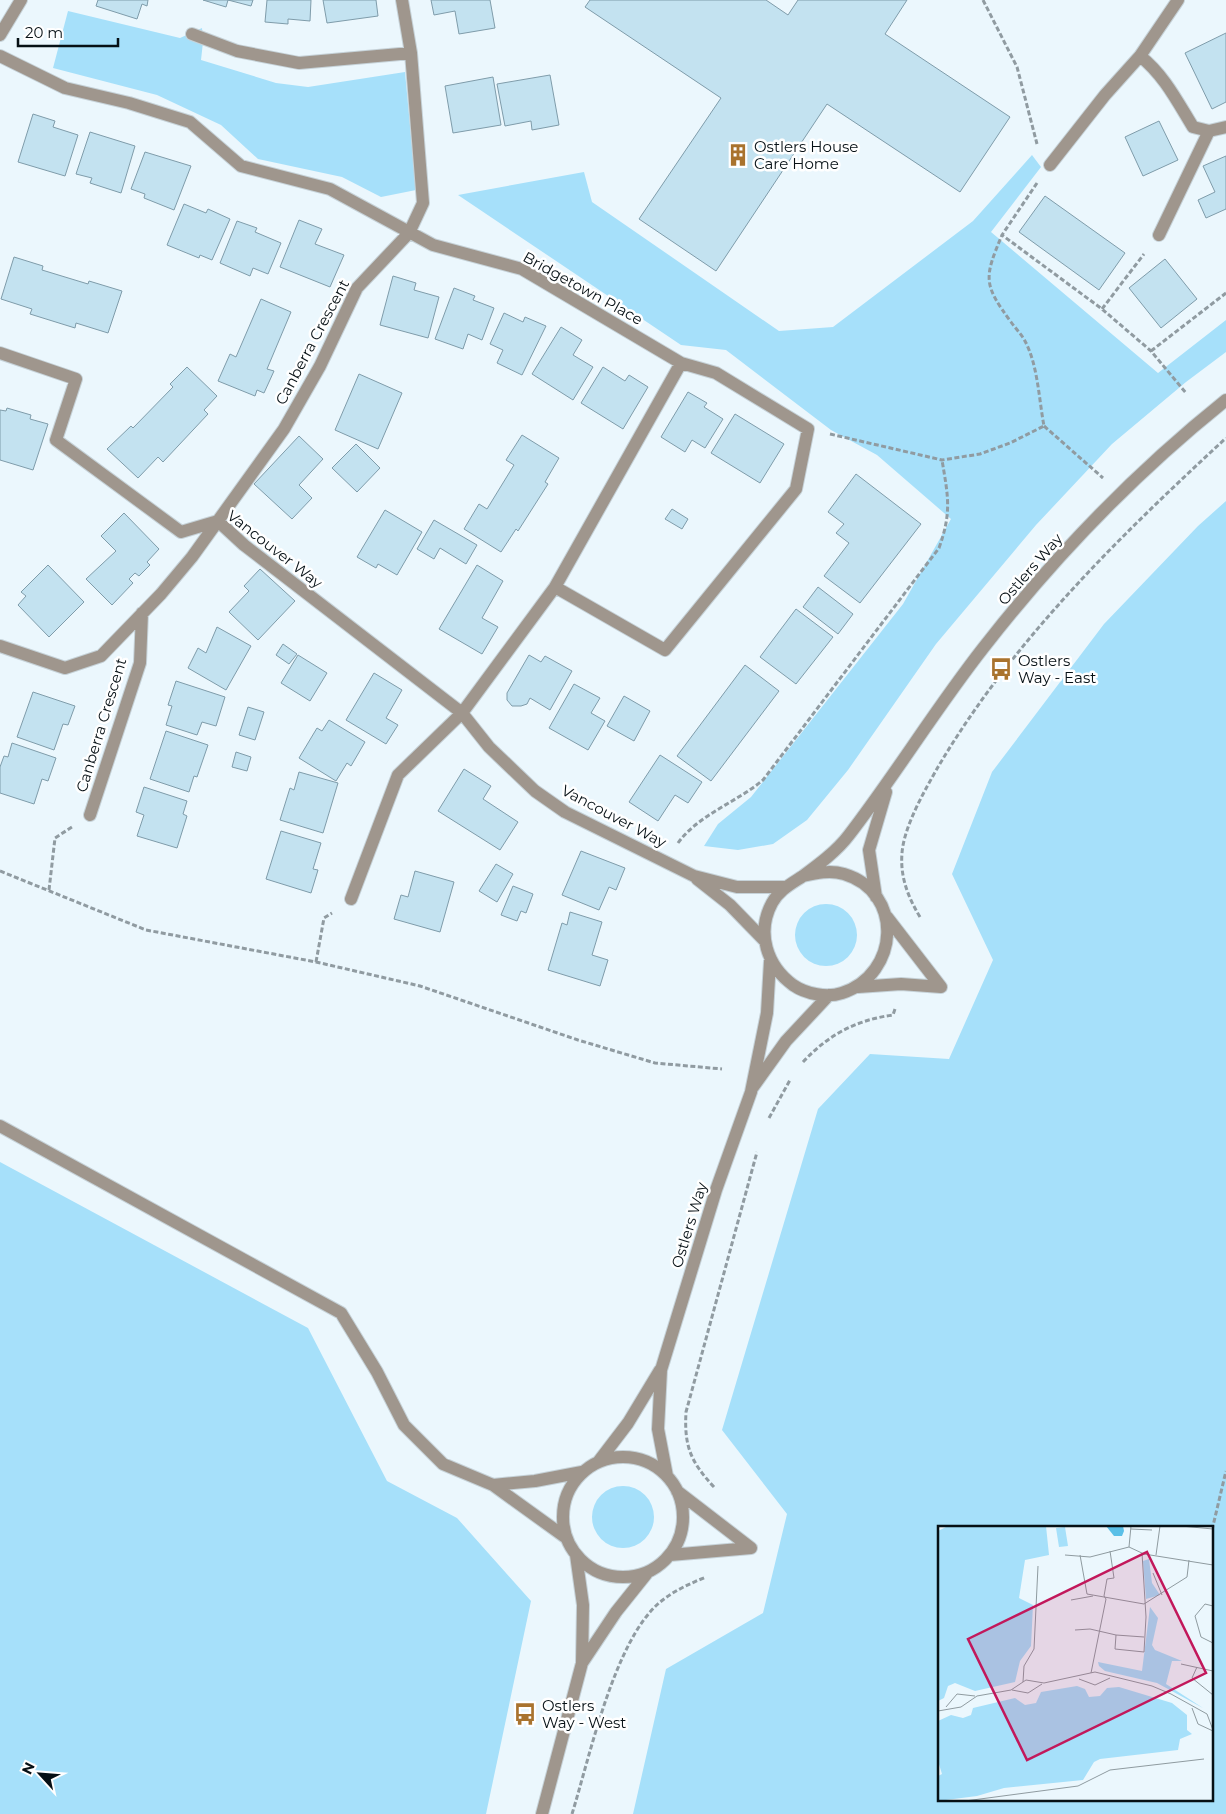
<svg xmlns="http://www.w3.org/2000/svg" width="1226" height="1814" font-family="Montserrat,sans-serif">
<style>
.green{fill:#a6e0fa;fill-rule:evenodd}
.building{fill:#c3e2f0;stroke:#7f9caa}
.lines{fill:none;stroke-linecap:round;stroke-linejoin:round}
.minor-casing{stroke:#c6d2d8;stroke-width:14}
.path{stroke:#909ba1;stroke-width:3;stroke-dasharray:5 2.5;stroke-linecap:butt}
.minor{stroke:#9f968d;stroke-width:12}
.labels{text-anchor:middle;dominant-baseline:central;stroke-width:5;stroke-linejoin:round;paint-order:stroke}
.poi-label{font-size:15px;fill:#061015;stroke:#fff;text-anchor:start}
.street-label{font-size:15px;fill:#061015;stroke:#fff}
.inset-road{fill:none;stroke:#8f9ba0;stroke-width:1}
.view{fill:#c2185b;fill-opacity:0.15;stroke:#c2185b;stroke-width:2.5}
.inset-edge{fill:none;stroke:#061015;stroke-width:2.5}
</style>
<rect width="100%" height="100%" fill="#ebf7fd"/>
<path class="green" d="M68,11L180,38L202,28L203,42L201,60L276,83L308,87L405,72L416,190L381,197L342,177L258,159L221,125L157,95L53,68Z
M1032,155L1041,167L991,232L1158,373L1226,320V352L1186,382L1112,444L1036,525L936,644L848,770L807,820L773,844L738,850L704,846L718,824L751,797L903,604L951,519L877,455L831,430L726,350L681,345L458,195L584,172L592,202L779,331L833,327L973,221Z
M1226,501V1814H633L666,1669L763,1613L787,1514L722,1430L818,1109L870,1054L949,1059L993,960L952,874L992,772L1104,624L1198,526ZM940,1528H1212V1800H940Z
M795 935a31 31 0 1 1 62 0a31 31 0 1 1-62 0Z
M0,1162L308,1328L387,1481L457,1518L531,1601L486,1814H0Z
M592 1517a31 31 0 1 1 62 0a31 31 0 1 1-62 0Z"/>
<path class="building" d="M98,0H148L147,6L142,4L137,19L96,6Z
M203,0H253L251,6L228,0L226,7Z
M267,0H311L310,21L288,19V24L265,22Z
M323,0H376L378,16L327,23Z
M431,0H490L495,28L459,34L455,11L434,15Z
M590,0H766L788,15L798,0H907L885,34L1010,117L960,192L827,104L716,271L639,219L721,98L585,7Z
M1226,33V102L1212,109L1185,53Z
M550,75L559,125L532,130L531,121L505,126L497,84Z
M493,77L501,125L453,133L445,86Z
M33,114L55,121L53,127L78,135L65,176L18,162Z
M1159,121L1178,160L1143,176L1125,137Z
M90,132L135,146L121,193L90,183L92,178L76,174Z
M145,152L191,166L174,210L144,198L145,194L131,189Z
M1226,156V209L1206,218L1198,200L1215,192L1203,166Z
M1045,196L1125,253L1099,290L1019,232Z
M184,204L206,213L208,209L230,219L212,260L200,255L199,258L167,245Z
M299,220L322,229L315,244L344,255L330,287L280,267Z
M237,221L257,228L255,232L281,243L268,274L253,268L250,276L220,263Z
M14,257L43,266L42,270L88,284L89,281L122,291L108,333L76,323L75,328L30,314L32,309L1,299Z
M1165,259L1197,299L1161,328L1129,288Z
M393,276L416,283L414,290L439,297L428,338L380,325Z
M454,288L475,296L473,300L494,308L482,340L468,334L463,349L435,339Z
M261,299L291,312L267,369L274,371L264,393L257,390L255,396L218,381L230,354L236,357Z
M504,313L523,322L525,317L546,326L522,375L497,363L503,350L490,344Z
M561,327L582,340L573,355L593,367L573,400L532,374Z
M187,367L217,396L204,410L208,414L163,462L158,457L138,478L107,449L131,426L133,428L173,387L170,384Z
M603,367L625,381L629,375L648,387L623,429L581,403Z
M359,374L402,393L378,449L335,430Z
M688,392L707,403L704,407L723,419L705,448L692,440L685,452L661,437Z
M7,408L31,415L30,419L48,424L33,470L0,460V410L6,411Z
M735,414L784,444L760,483L711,453Z
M522,435L559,458L545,482L548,484L518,531L516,529L501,552L464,529L479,504L487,509L514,465L506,460Z
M299,436L323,459L299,485L312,498L292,519L254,484Z
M356,444L380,468L357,492L332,468Z
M856,474L921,524L860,603L824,576L849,543L836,533L844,524L828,512Z
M672,509L688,519L682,529L665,519Z
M385,510L422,532L397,575L378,564L376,568L357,557Z
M124,513L159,549L147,562L150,565L139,576L135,573L129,579L133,583L112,605L86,579L116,551L101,536Z
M434,520L477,545L466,564L440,548L434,559L417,549Z
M48,565L84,602L49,637L18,605L26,596L21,592Z
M477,565L503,581L482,618L498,627L482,654L439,629Z
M260,569L295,601L258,640L229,612L249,591L244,586Z
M818,587L853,614L838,634L803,607Z
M796,609L833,637L796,684L760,657Z
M217,627L251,646L226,690L188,668L198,648L206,653Z
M283,644L297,654L289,664L276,655Z
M298,655L327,673L310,701L281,683Z
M529,655L541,662L545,656L572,671L550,710L530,698L527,704L521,706H512L507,700V693Z
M745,665L779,691L711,781L677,756Z
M374,673L402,690L386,718L398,725L386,744L346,720Z
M176,681L225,697L216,726L202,722L197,735L166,725L172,706L168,705Z
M574,684L600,698L591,713L605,721L588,750L549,728Z
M33,692L75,706L68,725L63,724L54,750L17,737Z
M624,696L650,711L634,741L607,726Z
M248,707L264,712L255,740L239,735Z
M329,720L365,742L351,766L347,763L336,781L299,758L317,728L322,731Z
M166,731L208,745L197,777L194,776L189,792L150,779Z
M12,743L56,758L48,781L42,779L34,804L0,793V767L4,756L8,757Z
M236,752L251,757L247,771L232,767Z
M660,755L702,782L688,803L675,795L658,821L629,802Z
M464,769L491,786L483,799L518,822L500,850L438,811Z
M299,772L338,783L323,833L280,820L290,788L294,790Z
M144,787L187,801L183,814L187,816L177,848L137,836L144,815L136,812Z
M281,831L321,843L313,869L318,870L311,893L266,879Z
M581,851L625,868L616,890L609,887L599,910L562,895Z
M496,864L513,874L497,902L479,891Z
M415,871L454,882L440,932L394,919L401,895L408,897Z
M513,886L533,894L526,913L521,911L517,921L501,915Z
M570,912L602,922L592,955L608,960L600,986L548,970L562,923L567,925Z"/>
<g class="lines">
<defs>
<path id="minor" d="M192,34L237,51L299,63L411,53
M0,35L21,0
M0,56L65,88L129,103L190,122L241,166L330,189L433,245L522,269L681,363L716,373L808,429L796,489L665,650L555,587
M1140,56C1164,75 1177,101 1193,127L1209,131L1226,127
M1050,165L1105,95L1140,56L1178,0
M1159,235L1209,131
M0,353L76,379L56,440L181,532L218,521L244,545L462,713L489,747L535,791L565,812L694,876L737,887H786
M0,646L65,668L101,656L161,594L192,557L284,429L320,366L357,288L409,233L423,203L411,53L402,0
M90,815L140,663L142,613
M803,876C816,873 830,870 844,874C904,892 900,974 842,993C827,998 806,994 793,985C767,966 756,933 772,903C779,890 791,884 803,876C818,865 837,851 849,835C896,774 936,708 984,647C1055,556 1136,472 1226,400
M697,879L730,905L765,941
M876,897L869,850L886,792
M351,899L398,775L462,713L555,587L681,363
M887,917L941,987
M858,987L901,984L941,987
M753,1087L786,1041L829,995
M0,1126L341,1313L377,1372L404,1425L443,1464L493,1485L565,1537
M563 1517a60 60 0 1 1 120 0a60 60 0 1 1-120 0Z
M599,1461L628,1423L660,1370
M667,1476L658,1429L661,1370L716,1190L751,1092L767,1013L770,961
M493,1485L535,1481L582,1472
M677,1491L751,1548
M670,1555L751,1548
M582,1663L616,1612L648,1572
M542,1814L582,1663L583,1605L576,1555"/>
</defs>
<use href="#minor" class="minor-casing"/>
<path class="path" d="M983,0L1017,67L1037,144
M1037,183L1002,235L1102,309L1151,351L1186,393
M1102,309L1144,254
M1151,351L1226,293
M1044,426L1103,478
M830,434L942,460L980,454L1010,443L1044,426C1039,400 1038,367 1026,343C1023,336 1016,329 1011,322C983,284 984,278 1002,235
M678,843C698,815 737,802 763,780L939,548C952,512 948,496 942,460
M0,871L146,930L316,962L420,986L578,1040L655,1063L722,1069
M49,890L55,838L72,827
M920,917C908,897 900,877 902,853C904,826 925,790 938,767C1013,640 1119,537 1226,438
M316,962L324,918L332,913
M803,1062C828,1035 856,1020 893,1015L895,1009
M769,1118L790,1080
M714,1487C691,1462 684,1447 686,1412L757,1152
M1212,1530L1226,1471
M572,1814C590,1756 614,1642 659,1603C673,1591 689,1584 706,1577"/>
<use href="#minor" class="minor"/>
</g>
<defs>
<symbol id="building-bare" viewBox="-9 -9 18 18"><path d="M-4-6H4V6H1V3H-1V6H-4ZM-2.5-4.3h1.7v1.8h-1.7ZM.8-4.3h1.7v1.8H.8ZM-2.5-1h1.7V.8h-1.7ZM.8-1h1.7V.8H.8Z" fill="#a9732e" stroke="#fff" stroke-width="2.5" paint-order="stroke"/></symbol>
<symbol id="bus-bare" viewBox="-9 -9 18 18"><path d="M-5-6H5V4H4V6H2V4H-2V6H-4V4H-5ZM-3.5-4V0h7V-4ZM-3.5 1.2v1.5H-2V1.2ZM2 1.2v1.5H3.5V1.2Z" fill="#a9732e" stroke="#fff" stroke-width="2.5" paint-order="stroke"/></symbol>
</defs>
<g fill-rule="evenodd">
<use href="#building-bare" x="722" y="139" width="32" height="32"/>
<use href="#bus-bare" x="985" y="653" width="32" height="32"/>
<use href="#bus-bare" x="509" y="1698" width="32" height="32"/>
</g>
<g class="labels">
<g class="poi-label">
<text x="754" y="146">Ostlers House<tspan x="754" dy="17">Care Home</tspan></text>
<text x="1018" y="660">Ostlers<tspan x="1018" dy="17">Way - East</tspan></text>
<text x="542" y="1705">Ostlers<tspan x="542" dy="17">Way - West</tspan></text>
</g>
<g class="street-label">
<text transform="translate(583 288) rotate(29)">Bridgetown Place</text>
<text transform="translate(312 342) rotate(-62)">Canberra Crescent</text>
<text transform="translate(275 549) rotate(38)">Vancouver Way</text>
<text transform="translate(1030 569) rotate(-49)">Ostlers Way</text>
<text transform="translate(101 725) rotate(-73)">Canberra Crescent</text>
<text transform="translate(614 816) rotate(28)">Vancouver Way</text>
<text transform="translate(689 1225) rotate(-73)">Ostlers Way</text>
</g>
</g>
<g transform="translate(938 1526)">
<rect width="275" height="275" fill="#ebf7fd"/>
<path d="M10,0H108L111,29L87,34L81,72L95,79L93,120L82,135L77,156L37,165L17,157L10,160L6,172L0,175V5ZM127,1L130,20L121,21L118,2ZM211,33L214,57L222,69L208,73L205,35ZM212,81L220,92L214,119L217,124L244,135H234L228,158L265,182L219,157L167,145L161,140L160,136L204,145ZM139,160L147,163L151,171L162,170L169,162L181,161L234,177L249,189V204L254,208L242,213L240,224L162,233L156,236L145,254L66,262L39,270L0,275V250L4,248L0,235V195L13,189L25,192L33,189L35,182L77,172L87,179L98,177L103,166Z" fill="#a6e0fa"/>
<path d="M168,0H185L186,5L184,10H176Z" fill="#5abfe7"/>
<path class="inset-road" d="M243,0L275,3M193,3L214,4M191,21L193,0M127,29L152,31L191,21L206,28L275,39M142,29L149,68L206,78L249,51L251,34M218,29L222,0M215,47L224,69M133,74L155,70M275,80L267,78L257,90L263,111L275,117M137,104L152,103L178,109L206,111M178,109L177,123L206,126L208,91L204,27M243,138L275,145M259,141L254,152L275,169M153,147L168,73L166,70L169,53L176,52L172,25M141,153L157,159L172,152M85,156L86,140L96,123L100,40M74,164L90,167L104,158M8,181L19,168L37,170M254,182L260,198L275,205M0,185L23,181L39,170L73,164L88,154L106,157L157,146L214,160L233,168L269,188L275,204M27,275L140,260L172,244L266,233"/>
<path class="view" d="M209,26L268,147L89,234L30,113Z"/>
<rect width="275" height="275" class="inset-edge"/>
</g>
<g transform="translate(40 1774) rotate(296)" stroke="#ffffff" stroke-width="4" paint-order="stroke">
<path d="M0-4L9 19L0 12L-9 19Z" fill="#061015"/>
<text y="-8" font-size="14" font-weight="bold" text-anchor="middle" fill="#061015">N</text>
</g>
<path d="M18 38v8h100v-8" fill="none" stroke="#061015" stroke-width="2.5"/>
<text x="25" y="38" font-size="15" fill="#061015" stroke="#ffffff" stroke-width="4" paint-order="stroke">20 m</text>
</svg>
